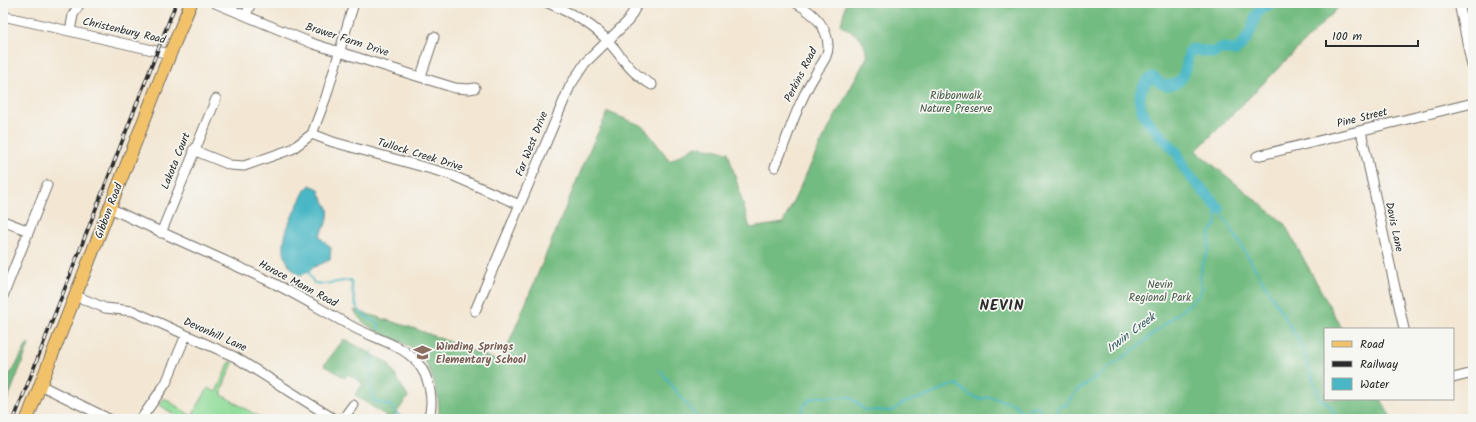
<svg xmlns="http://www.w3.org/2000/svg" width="1476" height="422" font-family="Kalam,sans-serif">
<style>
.green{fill:#8fdc99;stroke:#5d8462}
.forest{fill:#73bc81;stroke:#4f7456}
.water{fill:#49b7c5;stroke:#3a7178}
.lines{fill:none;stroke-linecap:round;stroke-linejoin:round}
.stream{stroke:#49b7c5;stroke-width:2}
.river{stroke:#49b7c5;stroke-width:11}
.minor-casing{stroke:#716d66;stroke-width:11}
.major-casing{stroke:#716d66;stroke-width:14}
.minor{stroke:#fff;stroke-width:9}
.major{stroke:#f2c26a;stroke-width:12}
.rail-casing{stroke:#2b2b2b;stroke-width:3.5}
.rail{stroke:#f6f6f2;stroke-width:2;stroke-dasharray:6;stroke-linecap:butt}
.labels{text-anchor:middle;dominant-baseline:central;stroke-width:3.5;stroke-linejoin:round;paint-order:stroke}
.street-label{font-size:11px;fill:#2b2b2b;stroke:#f6f6f2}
.park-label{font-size:11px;fill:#445746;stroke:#f6f6f2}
.education-label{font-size:11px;font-weight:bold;fill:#785e54;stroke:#f6f6f2;text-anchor:start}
.water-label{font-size:12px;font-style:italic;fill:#365c61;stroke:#f6f6f2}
.district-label{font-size:15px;font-weight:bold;letter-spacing:1px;fill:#2b2b2b;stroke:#f6f6f2}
</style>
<rect width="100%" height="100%" fill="#f6f6f2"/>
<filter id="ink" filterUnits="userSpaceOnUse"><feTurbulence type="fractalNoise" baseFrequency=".025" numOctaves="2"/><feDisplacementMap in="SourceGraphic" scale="8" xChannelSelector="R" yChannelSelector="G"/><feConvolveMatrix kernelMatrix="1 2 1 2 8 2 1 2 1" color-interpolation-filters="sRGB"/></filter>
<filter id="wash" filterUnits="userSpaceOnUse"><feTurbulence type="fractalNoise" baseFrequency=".012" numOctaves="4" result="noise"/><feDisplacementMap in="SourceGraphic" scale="16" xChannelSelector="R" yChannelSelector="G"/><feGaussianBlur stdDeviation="0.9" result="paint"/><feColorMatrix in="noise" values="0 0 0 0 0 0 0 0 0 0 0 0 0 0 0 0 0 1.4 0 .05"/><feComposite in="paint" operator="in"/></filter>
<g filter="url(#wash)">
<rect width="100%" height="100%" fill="#f3e7d4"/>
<path class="green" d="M230,361L233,363L222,389V395L263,419H180L160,405L164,398L192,416L208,388L216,392Z"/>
<path class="forest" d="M846,3H1343L1196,151L1284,223L1342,329H1325V399H1381L1392,419H437C441,411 438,397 436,389C433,379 429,365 422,357C403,336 367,336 354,310L416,329L501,362L590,149L608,112L643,126L670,161L696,146L728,152L750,228L783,223L821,143L868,55L861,38L841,25Z
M344,339L388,363L408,397L392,419H384L386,416L355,395L363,384L348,374L345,378L324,365Z
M27,344L29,345L3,411V382L14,369Z"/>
<path class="water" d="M310,185L319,189C320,197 324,200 327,206C332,216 324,228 319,236L331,248L330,260L314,267L301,276C267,255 292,217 305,190Z"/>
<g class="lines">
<path class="stream" d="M1219,209L1299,341L1320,398L1330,406L1338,419
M309,268V274L314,283L324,284L351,280C355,308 354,311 379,324V329
M372,350L370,389L374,401L391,406L402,419
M660,370L698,419
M799,419C802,410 805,400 815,397H850L865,410L893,411C908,397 911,403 927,396C938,392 946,386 957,384L969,395L980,399L990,397L1014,404L1025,414L1031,406L1037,407L1044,415L1056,412L1059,406L1066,405L1075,392L1136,348L1199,296L1202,288L1200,277L1202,265L1208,252L1210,233L1217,222L1216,215L1219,209"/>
<path class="river" d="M1219,209C1208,195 1195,183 1185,170C1181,165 1181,158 1177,153C1163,135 1129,114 1143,87C1146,82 1148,79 1153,77L1160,83L1167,86C1191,83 1184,59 1191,49L1214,53L1221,48L1235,51C1240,47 1246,40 1249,34C1257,19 1252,10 1272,3"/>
</g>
</g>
<g filter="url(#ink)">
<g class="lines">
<defs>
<path id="minor" d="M215,3L314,44L455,88L469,89L475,88
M548,3C568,12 588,21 604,37C623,56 626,70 652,85
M1459,3L1473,71
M246,15L251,3
M3,16L170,54
M70,31L73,15L80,3
M421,76L434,37
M1361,131L1404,329
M312,134L333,142L449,174L520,205
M193,150L230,165L244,166L292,149L312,134L326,97L354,3
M1257,156L1473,103
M775,167C788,137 797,104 815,75C820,65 829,57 828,45C827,25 812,12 796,3
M110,208C161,233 213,255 265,279C295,293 323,311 353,327C373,338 401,344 417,362C429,376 435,401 428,419
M3,221L29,231
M161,233L216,99
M3,296L47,185
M76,296L105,308L133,311L235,357L334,419
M475,311L570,86L585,63L628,21L638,3
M1453,378L1473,373
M40,385L109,419
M141,419L166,383L186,335
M343,419L353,405"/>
<path id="major" d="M27,419L170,54L191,3"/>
</defs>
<use href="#minor" class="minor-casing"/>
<use href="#major" class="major-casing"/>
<use href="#minor" class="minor"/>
<use href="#major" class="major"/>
<defs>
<path id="rail" d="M14,419L176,3"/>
</defs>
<use href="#rail" class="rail-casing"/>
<use href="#rail" class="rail"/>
</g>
</g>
<defs>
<symbol id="school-bare" viewBox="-9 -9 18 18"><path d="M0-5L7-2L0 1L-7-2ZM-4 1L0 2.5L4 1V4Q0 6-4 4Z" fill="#8d6e63" stroke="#f6f6f2" stroke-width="2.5" paint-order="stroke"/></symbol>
</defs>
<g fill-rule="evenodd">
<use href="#school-bare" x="410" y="340" width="25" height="25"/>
</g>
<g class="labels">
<g class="street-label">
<text transform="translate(124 31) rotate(13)">Christenbury Road</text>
<text transform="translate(347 40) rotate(18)">Brawer Farm Drive</text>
<text transform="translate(801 75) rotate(-63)">Perkins Road</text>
<text transform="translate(1362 118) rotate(-14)">Pine Street</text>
<text transform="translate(532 144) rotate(-68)">Far West Drive</text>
<text transform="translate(420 155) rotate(17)">Tullock Creek Drive</text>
<text transform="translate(176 161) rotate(-68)">Lakota Court</text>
<text transform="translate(109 211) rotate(-69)">Gibbon Road</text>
<text transform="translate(1394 227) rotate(78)">Davis Lane</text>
<text transform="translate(298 284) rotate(28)">Horace Mann Road</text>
<text transform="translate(215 335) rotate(24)">Devonhill Lane</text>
</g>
<g class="park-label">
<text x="956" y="96">Ribbonwalk<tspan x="956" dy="13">Nature Preserve</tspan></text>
<text x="1160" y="285">Nevin<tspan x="1160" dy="13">Regional Park</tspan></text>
</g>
<g class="education-label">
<text x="436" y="347">Winding Springs<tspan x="436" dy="13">Elementary School</tspan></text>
</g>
<g class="water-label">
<text transform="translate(1131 333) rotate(-37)">Irwin Creek</text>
</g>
<g class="district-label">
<text x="1002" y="306">NEVIN</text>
</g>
</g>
<rect width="1476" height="422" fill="none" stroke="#f6f6f2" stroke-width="16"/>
<rect x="1324" y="328" width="130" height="72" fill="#f6f6f2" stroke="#a5a5a2"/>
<rect x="1332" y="341" width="20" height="6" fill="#f2c26a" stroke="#a5a5a2"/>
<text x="1360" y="348" font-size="12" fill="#2b2b2b">Road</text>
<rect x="1332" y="361" width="20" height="6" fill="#2b2b2b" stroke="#a5a5a2"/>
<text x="1360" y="368" font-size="12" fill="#2b2b2b">Railway</text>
<rect x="1332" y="378" width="20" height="12" fill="#49b7c5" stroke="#a5a5a2"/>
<text x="1360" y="388" font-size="12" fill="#2b2b2b">Water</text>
<path d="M1326 40v6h92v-6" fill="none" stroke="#2b2b2b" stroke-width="2"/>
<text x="1332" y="40" font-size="12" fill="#2b2b2b" stroke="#f6f6f2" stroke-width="3" paint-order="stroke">100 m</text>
</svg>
